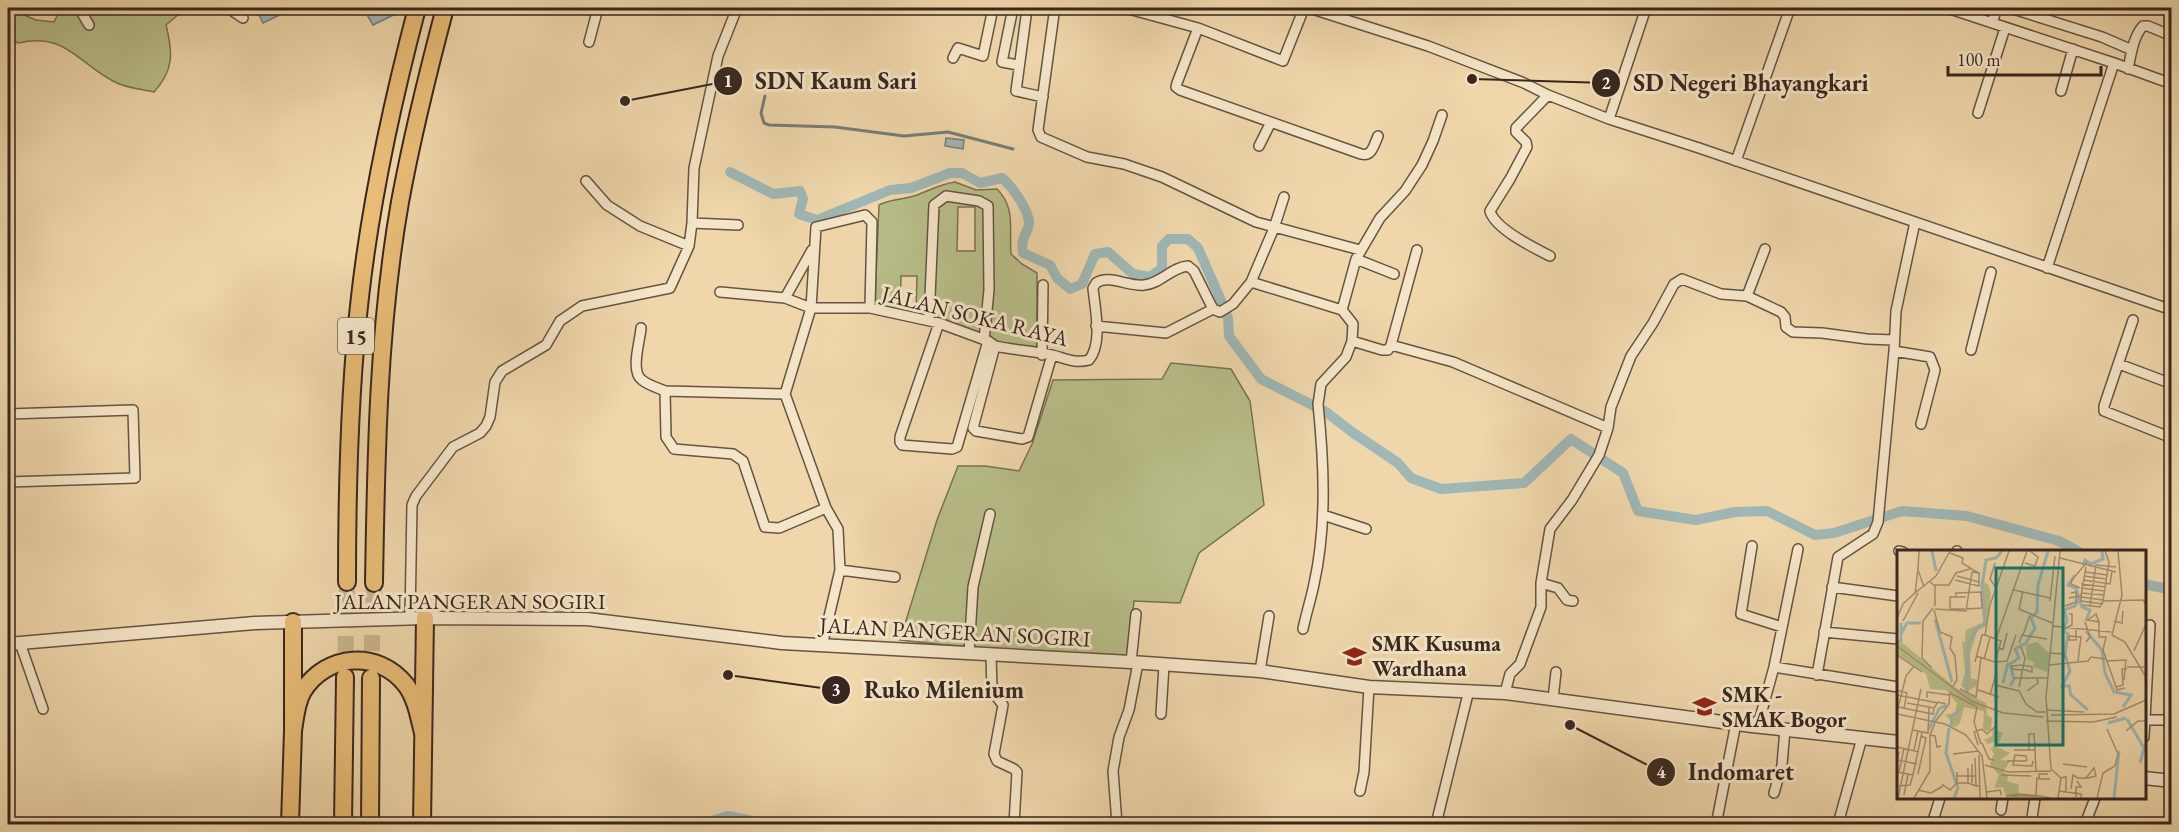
<svg xmlns="http://www.w3.org/2000/svg" width="2179" height="832" font-family="'EB Garamond',serif">
<style>
.green{fill:#b8be89;stroke:#787254;stroke-width:1.5;fill-rule:evenodd}
.water{fill:#9fb7b5;stroke:#767d79;stroke-width:1.5}
.lines{fill:none;stroke-linecap:round;stroke-linejoin:round}
.stream{stroke:#767d79;stroke-width:3}
.canal{stroke:#9fb7b5;stroke-width:10}
.river{stroke:#9fb7b5;stroke-width:18}
.motorway-tunnel{stroke:#cab48f;stroke-width:16;stroke-dasharray:16 8;stroke-linecap:butt}
.minor-casing{stroke:#665342;stroke-width:12}
.tertiary-casing{stroke:#665342;stroke-width:15}
.motorway-casing{stroke:#38271f;stroke-width:20}
.minor{stroke:#f5e5c8;stroke-width:9}
.tertiary{stroke:#f5e5c8;stroke-width:12}
.motorway{stroke:#e8bc76;stroke-width:16}
.labels{text-anchor:middle;dominant-baseline:central;stroke-width:6;stroke-linejoin:round;paint-order:stroke}
.shield{fill:#f5e5c8;stroke:#716052;stroke-width:1.5}
.shield-label{font-size:21px;font-weight:bold;fill:#38271f}
.street-label{font-size:22px;fill:#38271f;stroke:#f5e5c8}
.poi-label{font-size:22px;font-weight:bold;fill:#38271f;stroke:#f5e5c8;text-anchor:start}
.inset-river{fill:none;stroke:#9fb7b5;stroke-width:3}
.inset-road{fill:none;stroke:#a69173;stroke-width:1.5}
.view{fill:#0f766e;fill-opacity:0.15;stroke:#0f766e;stroke-width:3}
.inset-edge{fill:none;stroke:#38271f;stroke-width:3}
.leader{fill:none;stroke:#38271f;stroke-width:2}
.callout-dot{fill:#38271f;stroke:#f5e5c8;stroke-width:2}
.mark-label{font-size:18px;text-anchor:middle;font-weight:bold;fill:#fff}
.callout-label{font-size:24px;text-anchor:middle;font-weight:bold;fill:#38271f;stroke:#f5e5c8;stroke-width:6;stroke-linejoin:round;paint-order:stroke}
</style>
<rect width="100%" height="100%" fill="#efd7ab"/>
<filter id="stains"><feTurbulence type="fractalNoise" baseFrequency=".00333" numOctaves="4"/><feColorMatrix values="0 0 0 0 .2 0 0 0 0 .09 0 0 0 0 .02 0 0 0 .5 -.17"/></filter>
<radialGradient id="worn" r=".72"><stop offset=".6" stop-color="#630" stop-opacity="0"/><stop offset="1" stop-color="#630" stop-opacity=".3"/></radialGradient>
<path class="green" d="M8,8L36,20L54,22L61,8H186L166,25C173,53 174,70 154,92C141,89 125,88 113,81C77,62 65,32 18,43L8,37Z
M955,182L976,190L997,189C1016,208 1009,229 1011,254L1022,264L1037,273V349L1000,345L885,309L877,305L875,300L879,205C891,198 905,200 917,195C930,190 941,184 955,182ZM958,207H975V251H957ZM901,276H917L916,308L900,307Z
M1171,363L1231,369L1250,401L1264,505L1199,553L1180,603L1134,601L1127,664L900,640L937,520L958,466H985L1019,471L1032,444L1053,380L1162,379Z"/>
<path class="water" d="M259,8H279L282,14L263,23L256,9Z
M363,8H408L373,25Z
M946,138L964,140L963,149L945,146Z"/>
<g class="lines">
<path class="stream" d="M765,96L761,113L764,123L769,125L835,127L904,136L948,132L1013,149"/>
<path class="canal" d="M730,172L773,194L800,191L803,199L799,214L817,220L890,190L911,188L950,173H962L980,183L1002,178C1012,186 1028,209 1029,222C1029,234 1020,234 1023,253L1050,265L1057,278L1070,289L1082,284L1095,254L1108,252L1133,274L1150,277L1162,268V246L1169,239H1188L1198,248L1223,305L1228,318L1229,336L1261,379L1326,412L1352,432L1398,463L1411,478L1441,489L1524,483L1571,439L1623,473L1638,511L1696,520L1735,512L1767,511L1815,535L1834,533L1902,511L1967,516L2059,541L2079,552
M2144,584L2172,590"/>
<path class="river" d="M715,824L728,820L749,824"/>
<path class="motorway-tunnel" d="M371,675L374,583
M345,676L347,582"/>
<defs>
<path id="minor" d="M79,8L89,25
M228,8L243,18
M1013,8L1002,62L1018,65
M1125,8L1198,28L1283,61L1304,8
M1309,8L1428,46L1524,83L1548,95L1609,119L1699,148L2172,310
M1947,8L2114,63L2172,84
M2010,8L2102,37L2132,50
M1027,9L1016,91L1043,97
M1054,14L1038,130L1041,137L1087,157L1124,164L1162,177L1256,222L1360,250
M1992,23L1997,8
M1198,28L1177,83L1176,87L1180,90L1361,154C1372,157 1374,145 1378,136
M589,42L598,8
M953,58L958,48L983,56L993,8
M2128,69C2131,55 2133,37 2143,26H2148L2172,36
M2061,91L2073,49
M1548,95L1516,128V132L1526,142L1527,147L1510,179L1490,211C1495,229 1534,248 1550,256
M1978,113L2005,28
M1609,119L1646,8
M1259,146L1271,122
M1736,161L1790,8
M586,181L607,205L640,226L689,246
M692,223L738,225
M1356,259L1380,218L1405,191L1422,165L1433,141L1442,115
M2047,268L2114,63
M1251,282L1342,310L1353,324L1352,341L1346,357L1321,384L1318,404C1324,463 1327,526 1314,584C1311,599 1306,614 1303,629
M720,292L785,298L811,308H870L939,323L988,341L995,346C1014,350 1033,351 1052,355C1065,358 1075,364 1089,360C1103,343 1095,309 1093,288L1096,283C1109,274 1129,287 1144,285C1160,284 1172,267 1188,266L1194,271L1213,309L1220,312L1233,304L1251,282L1274,228L1284,197
M1747,296L1765,249
M785,298L812,250
M1342,310L1356,259L1394,274
M929,320L934,205L946,196L979,201L988,206L989,290L984,340
M2133,320L2104,406V411L2172,438
M939,323L900,437V442L902,445L952,449L957,447L988,341
M1096,326L1166,333L1213,309
M641,328C640,342 630,371 642,380C648,385 658,388 665,391L785,394
M1352,341L1382,350H1388L1391,345L1453,362L1608,428
M1391,345L1417,250
M995,346L973,428L976,431L1022,439L1028,437L1052,355
M1971,350L1991,272
M1894,351L1930,357L1935,370L1921,424
M1042,355L1043,285
M2119,364L2172,384
M665,391L666,437L674,449L733,454L743,461L765,527L779,528L826,508
M8,414L133,410L135,478L8,482
M1323,515L1366,529
M1752,546L1741,614L1782,627
M1899,551L1903,552
M1957,552V551
M840,570L895,577
M1541,583L1558,588L1567,600L1573,601
M1832,587L1898,596
M410,619L412,505L416,496L453,447L480,433L486,426L490,417L495,382L502,371L546,345L560,321L582,306L670,288L689,246L692,223L694,168L718,56L737,8
M1824,632L1898,639
M20,643L43,709
M822,646L840,570L838,529L826,508L785,394L811,308L816,227L865,215L872,222L870,308
M969,654L973,587L990,514
M991,654L992,691L1003,705L994,754L997,761L1014,769L1017,772L1014,824
M1131,662L1136,614
M1774,667L1898,687
M1260,671L1269,616
M1817,675L1838,557L1873,534L1878,522L1894,351L1896,311L1915,222
M1505,693L1510,674L1520,664L1541,607V583L1550,529L1572,500L1599,455L1608,428L1611,407L1631,356L1653,323L1674,284L1682,279L1721,294L1747,296L1781,312L1785,317L1786,327L1793,332L1822,333L1867,339L1894,340
M1553,699L1556,672
M1161,714L1164,665
M2144,720H2172
M1752,726L1760,718L1774,667L1798,549
M2144,737L2150,625
M1360,791L1364,772L1369,687
M1774,793L1782,765L1785,729
M2001,810L2003,798
M1717,820L1736,723
M1839,820L1862,738
M1117,824L1113,771L1119,737L1129,710L1138,663
M1436,824L1469,690
M1932,824L1940,798
M2031,824L2035,798
M2085,824L2095,798"/>
<path id="tertiary" d="M8,644L255,623L425,618L587,619L782,643L1131,662L1260,671L1369,687L1505,693L1752,726L1898,742
M2144,778L2172,781"/>
<path id="motorway" d="M347,582C347,487 349,391 360,297C371,199 392,103 417,8
M374,583C376,456 378,327 400,202C412,137 428,72 445,8
M293,731C295,718 296,703 303,691C326,654 378,649 406,685C416,698 419,717 423,733
M290,824L293,731V622
M343,824L345,677
M370,824L371,678
M422,824L425,618"/>
</defs>
<use href="#minor" class="minor-casing"/>
<use href="#tertiary" class="tertiary-casing"/>
<use href="#motorway" class="motorway-casing"/>
<use href="#minor" class="minor"/>
<use href="#tertiary" class="tertiary"/>
<use href="#motorway" class="motorway"/>
</g>
<defs>
<symbol id="school-bare" viewBox="-9 -9 18 18"><path d="M0-5L7-2L0 1L-7-2ZM-4 1L0 2.5L4 1V4Q0 6-4 4Z" fill="#8f2418" stroke="#f5e5c8" stroke-width="2.5" paint-order="stroke"/></symbol>
</defs>
<g fill-rule="evenodd">
<use href="#school-bare" x="1338" y="640" width="33" height="33"/>
<use href="#school-bare" x="1688" y="690" width="33" height="33"/>
</g>
<g class="labels">
<rect class="shield" x="338" y="318" width="36" height="36" rx="4.5"/>
<g class="shield-label">
<text x="356" y="336">15</text>
</g>
<g class="street-label">
<text transform="translate(975 316) rotate(14)">JALAN SOKA RAYA</text>
<text x="470" y="601">JALAN PANGERAN SOGIRI</text>
<text transform="translate(955 632) rotate(3)">JALAN PANGERAN SOGIRI</text>
</g>
<g class="poi-label">
<text x="1372" y="643">SMK Kusuma<tspan x="1372" dy="25">Wardhana</tspan></text>
<text x="1722" y="694">SMK -<tspan x="1722" dy="25">SMAK Bogor</tspan></text>
</g>
</g>
<g transform="translate(1897 550)">
<rect width="249" height="249" fill="#efd7ab"/>
<path d="M85,31L92,35L94,45L89,76L80,81L73,104L74,128L80,130V136L71,141L64,136L68,122L65,91L68,92L69,80L86,73ZM0,88L59,138L89,153L90,165L95,168L94,180L88,181L86,177L87,161L67,157L63,173L58,177L52,175L54,171L48,165L58,163L60,153L49,140L33,139L29,124L0,105ZM140,92L153,104L151,122L136,117L137,112L130,110L129,95ZM96,179L106,183L100,197L113,203L103,210L113,211L106,222L111,225L110,231L122,235L121,248L109,245L106,237L97,238L102,225L93,214L97,204L94,199L100,191L91,194L87,190L95,186Z" fill="#b8be89"/>
<path class="inset-river" d="M35,1L39,21M186,15L188,10L194,14L206,9L205,1M178,25L171,35L179,38L182,49L178,56L167,60L170,70L166,81L171,84L168,104L173,121L165,136H172L174,145L191,160M182,49L185,57L193,60L189,71M38,69L55,132M4,73V92M189,81L205,100L208,123L217,142L234,145L226,157M4,84L10,73H24M106,133L111,113M113,136L117,129L113,114L122,108L118,99L129,93L138,78L134,68L140,62L141,35L151,1M70,142L71,94L82,76L88,74L85,36L89,10L99,8L105,1M230,169L247,198L243,213M211,173L229,168M54,176L55,166L62,160M52,178L49,203L61,238L57,248M32,179L42,159L49,155M217,248L222,201"/>
<path class="inset-road" d="M22,1L21,20L27,37M221,1L225,45L215,85L228,92L249,127M53,3L66,8L65,13L83,24M163,8L219,22M98,13L93,29L99,38M128,13L138,16L141,7L133,1M188,22L210,25M60,26L82,32M187,26L209,29M58,30L82,36V32M186,30L213,34L215,21M33,32L38,36V56M184,34L209,37M37,35H52L59,23L73,19M183,38L174,34L175,30L190,12M184,38L208,41M117,40L153,48M126,41L122,59L155,73M18,43L39,26L53,1M184,43L207,45M18,44L21,18M184,46L189,17M59,47V43L84,42L85,58L69,59M184,47L206,50M172,48L184,46V51L206,54M153,51L158,6M206,51L212,12L208,1M186,55L203,57L206,51L246,50L249,55M168,56L179,52V42L174,43M193,56L199,15L219,17M38,59L69,61L75,22L82,23V32M68,59H53V47H69M37,60L43,82L55,87L53,98L58,106L60,130L56,136M0,68L6,54L21,40M6,71L21,43M217,71L225,73L226,61M188,72L193,87L189,92M202,72L199,64L191,70L202,72V87H209L206,100L218,134L220,140L228,138M155,76L214,82M168,79L175,75V64H172M88,85L93,55L112,1M88,85L104,91L98,112M126,85L133,65M172,86L184,87L181,111M172,86V90H179V80M99,89L130,1M122,93L125,85L150,89M0,96L74,151L106,163L146,167M101,98L106,99L110,83M237,101L249,74M152,103L167,104L169,109M0,105L25,122M79,106L98,112M87,109L93,88M209,111L229,110L227,130M78,112L85,85H88M99,112L110,111L119,85M152,115L191,111L194,107L208,109M230,117H249M35,118L25,108L26,71L36,58M125,119L135,122V117L126,115M125,120L115,119V116L126,115M117,128H151M98,135L122,141L129,154L140,162H149M122,137L128,108L124,97M219,137L226,135L225,119H230M63,139L79,147L84,108M0,140L10,143L7,158M81,140L102,147M130,141L141,133L140,128M53,143L80,157L77,172L84,194M0,145L41,153M93,145L99,124M30,148V142L53,145M10,153L37,158L41,152L49,154M1,157L36,164L37,158M149,160L187,162M0,162L9,126L17,116M0,164L48,174L69,185L85,206L90,248M154,165L217,164L249,150M149,171L196,172L220,167M38,172L52,154L53,143M16,180L31,183L32,157M229,181L241,171H249M33,185L38,186L40,197L44,196M0,189V197L22,202M85,193L92,209L97,210M81,195L77,182L85,179L90,184L100,175M17,200L21,181M117,200H138L139,222M132,200V184H137L138,200M2,202L0,210L20,214M56,204L82,201M82,205L83,248M78,208L79,236H82M110,211H129M130,211L129,206L118,205L116,215L135,216L136,211M75,214V233M166,214L190,217M88,215L111,222L154,221M71,218V233L79,236M0,222L16,225L13,235L0,236M2,222L7,198M60,222V233H71M21,224L29,188L24,186M151,224H142V229H153M16,225L25,182M104,225L134,226M60,226H79M164,228L169,227V242M45,234L53,240L60,233M174,239L176,225L181,228H191L199,226L197,218L189,228M21,240L34,243L46,236M162,241L184,244V248M90,242L103,240L104,245M7,245L11,224M139,246L140,227M143,246H109L122,244L143,246L153,248M179,247V237H184L180,231M1,248L24,139M17,248L33,221V185L38,173M161,248L164,228L154,219L149,147L163,1M200,248L206,223L218,216L221,204L210,179"/>
<path class="view" d="M99,18H166V195H99Z"/>
<rect width="249" height="249" class="inset-edge"/>
</g>
<path class="leader" d="M625 101L728 81M1472 79L1606 83M728 675L836 690M1570 725L1661 772"/>
<g class="callout-dot">
<circle cx="625" cy="101" r="6"/>
<circle cx="1472" cy="79" r="6"/>
<circle cx="728" cy="675" r="6"/>
<circle cx="1570" cy="725" r="6"/>
<circle cx="728" cy="81" r="15"/>
<circle cx="1606" cy="83" r="15"/>
<circle cx="836" cy="690" r="15"/>
<circle cx="1661" cy="772" r="15"/>
</g>
<g class="mark-label">
<text x="728" y="87">1</text>
<text x="1606" y="89">2</text>
<text x="836" y="696">3</text>
<text x="1661" y="778">4</text>
</g>
<g class="callout-label">
<text x="836" y="89">SDN Kaum Sari</text>
<text x="1751" y="91">SD Negeri Bhayangkari</text>
<text x="944" y="698">Ruko Milenium</text>
<text x="1741" y="780">Indomaret</text>
</g>
<rect width="2179" height="832" fill="none" stroke="#efd7ab" stroke-width="30"/>
<rect x="9" y="9" width="2161" height="814" fill="none" stroke="#38271f" stroke-width="3"/>
<rect x="15" y="15" width="2149" height="802" fill="none" stroke="#38271f" stroke-width="1.5"/>
<path d="M1948 66v9h153v-9" fill="none" stroke="#38271f" stroke-width="3"/>
<text x="1957" y="66" font-size="18" fill="#38271f" stroke="#f5e5c8" stroke-width="4.5" paint-order="stroke">100 m</text>
<rect width="100%" height="100%" filter="url(#stains)"/>
<rect width="100%" height="100%" fill="url(#worn)"/>
</svg>
